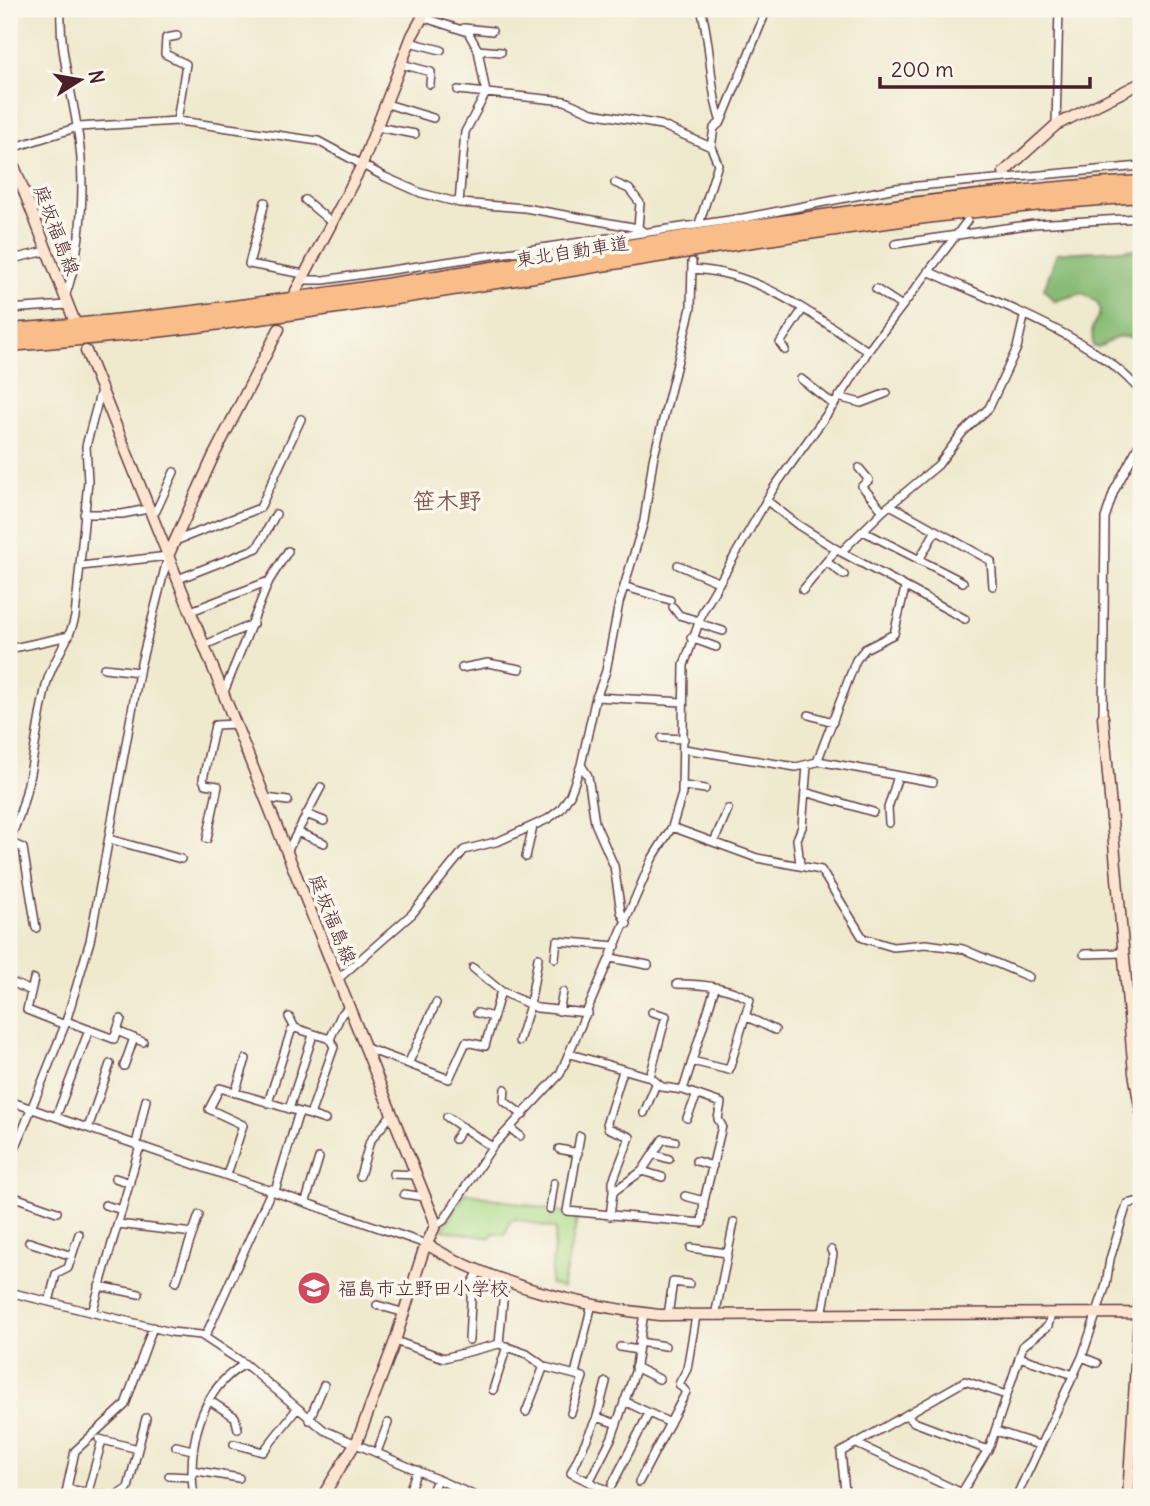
<svg xmlns="http://www.w3.org/2000/svg" width="1150" height="1506" font-family="Delius,'Klee One',sans-serif">
<style>
.green{fill:#abdb89;stroke:#7a7d5a;stroke-width:2}
.forest{fill:#88bb75;stroke:#696d50;stroke-width:2}
.lines{fill:none;stroke-linecap:round;stroke-linejoin:round}
.street-casing{stroke:#633d43;stroke-width:10}
.secondary-casing{stroke:#633d43;stroke-width:13}
.highway-casing{stroke:#633d43;stroke-width:17}
.street{stroke:#fff;stroke-width:7}
.secondary{stroke:#fce5d0;stroke-width:10}
.highway{stroke:#f8bd89;stroke-width:14}
.labels{text-anchor:middle;dominant-baseline:central;stroke-width:7;stroke-linejoin:round;paint-order:stroke}
.street-label{font-size:19px;fill:#4a1f2b;stroke:#fbf7ec}
.poi-label{font-size:19px;fill:#4a1f2b;stroke:#fbf7ec;text-anchor:start}
.quarter-label{font-size:23px;font-weight:bold;fill:#825550;stroke:#fbf7ec}
</style>
<rect width="100%" height="100%" fill="#fbf7ec"/>
<filter id="ink" filterUnits="userSpaceOnUse"><feTurbulence type="fractalNoise" baseFrequency=".0143" numOctaves="2"/><feDisplacementMap in="SourceGraphic" scale="14" xChannelSelector="R" yChannelSelector="G"/><feConvolveMatrix kernelMatrix="1 2 1 2 8 2 1 2 1" color-interpolation-filters="sRGB"/></filter>
<filter id="wash" filterUnits="userSpaceOnUse"><feTurbulence type="fractalNoise" baseFrequency=".00686" numOctaves="4" result="noise"/><feDisplacementMap in="SourceGraphic" scale="28" xChannelSelector="R" yChannelSelector="G"/><feGaussianBlur stdDeviation="1.57" result="paint"/><feColorMatrix in="noise" values="0 0 0 0 0 0 0 0 0 0 0 0 0 0 0 0 0 1.4 0 .05"/><feComposite in="paint" operator="in"/></filter>
<g filter="url(#wash)">
<rect width="100%" height="100%" fill="#efe9ce"/>
<path class="green" d="M465,1193L578,1215L562,1288L550,1284L556,1229L515,1219L511,1220L505,1234L493,1233L491,1238L442,1230Z"/>
<path class="forest" d="M1141,249V339C1116,335 1119,335 1098,348L1093,346L1092,328L1100,313L1098,303L1083,293L1054,301L1044,289L1057,253Z"/>
</g>
<g filter="url(#ink)">
<g class="lines">
<defs>
<path id="street" d="M61,9C59,49 71,87 77,126C86,178 83,247 65,297
M407,9L424,13
M701,9C712,47 709,88 721,122L714,128L711,147
M422,17L468,32L478,50L486,93L465,132L459,203
M464,28L492,31
M177,36L166,38L165,54L186,64L177,121
M409,42L441,50
M478,50L501,52
M401,64L431,72L430,84
M458,90L565,101L592,113L661,125L711,147L718,164L699,224
M387,104L433,118
M721,122L767,9
M1056,125L1059,9
M377,127L415,134
M9,149L78,127L177,121L194,123L318,141L385,177L421,193L460,203L525,208L638,228L644,232
M615,183L629,189L640,203L638,228
M305,200L331,222
M265,202L249,264L304,274
M895,244L1034,224L1141,218
M9,254L12,259L47,251
M692,269C760,272 812,315 868,351
M928,271C993,302 1096,337 1141,392
M301,280H324L743,218L896,188L1141,166
M876,289L902,306
M9,309L67,305
M785,350L780,343L803,309
M801,379L833,404
M838,397L861,403L887,393
M859,468L869,480L862,486L883,511
M766,500L798,525L841,552L883,511L938,465L963,432L989,408L1017,348L1024,317
M890,505L991,561L993,586
M84,514H122L148,509
M151,516L156,511L174,472
M863,531L963,582
M175,541L260,508L301,419
M841,552L965,619
M919,560L935,532
M828,563L844,575
M678,565L718,582
M178,579L257,548L276,514
M626,587L670,600
M803,590L836,550
M673,607L679,615L699,621
M191,611L269,581L288,551
M698,623L723,631
M691,638L716,647
M205,645L253,624
M9,649L69,636
M104,668L139,672
M462,668L488,663L520,669
M224,692L269,581
M596,697L683,702
M809,715L833,722
M1103,717L1105,518L1114,491L1141,441
M662,738L684,739
M684,749L796,767L817,762L856,660L865,649L894,634L905,588
M818,761L933,782
M581,765L588,776L595,823L614,866L621,912L627,924
M684,786L705,789
M805,792L873,812
M266,798L288,801
M306,814L324,821
M889,823L888,808L898,776
M672,827L757,858L821,870L863,938L893,947L926,944L963,949L1029,977
M297,832L324,843
M109,839L181,859
M207,839L218,786L205,784L203,779L215,725L236,724
M9,840C33,793 34,733 47,682C53,659 70,641 75,617L88,481L86,446L101,390
M9,842L23,848L36,928
M714,842L728,809
M287,852L321,787
M526,857L533,826
M800,864L797,839L802,827L807,766
M1084,954L1124,953
M555,958L557,941L616,946
M611,958L648,965
M473,968L501,991L537,1008L588,1013
M34,979L27,1010L65,1025
M338,979L412,914L464,850L499,841L548,819L561,809L570,795L581,765L595,701L606,671L619,603L644,521L653,460L691,308L692,262
M9,981L31,991
M677,984C701,984 730,986 750,1000L729,1070L692,1061
M559,1011L563,992
M477,1013L493,1017
M745,1016L775,1030
M289,1017L295,1028
M66,1021L114,1039L121,1019
M117,1031L143,1042
M519,1041L530,1005L538,958
M366,1048L449,1079L466,1042L485,1046L501,991
M570,1054L650,1077L662,1087L683,1090L721,1103L718,1119L722,1126L704,1201L702,1223L567,1211L580,1136
M409,1062L436,1003
M124,1066L134,1038
M650,1077L666,1016L652,1012
M505,1089L504,1101L523,1115
M683,1090L715,988
M235,1093L246,1059
M9,1101L426,1244
M268,1103L291,1031L295,1028L330,1039
M289,1109L313,1035
M644,1113L656,1084
M310,1115L325,1120
M56,1117L89,1030
M447,1117L492,1147
M687,1118L697,1095
M88,1128L110,1064
M510,1128L520,1136
M455,1139L463,1127
M136,1145L146,1100
M559,1149L578,1153
M653,1154L669,1159
M696,1161L713,1166
M9,1164L65,1025L90,941L140,667L168,556L81,566
M642,1171L662,1177
M393,1174L416,1175
M227,1175L243,1125L209,1109L220,1088L310,1115L334,1047L330,1039L341,1015L349,1006
M360,1176L370,1141L392,1114
M115,1178L130,1183
M275,1191L299,1112
M613,1192V1181L630,1137L608,1128L607,1122L623,1071
M404,1194L425,1197
M9,1195L57,1212
M685,1196L704,1201
M306,1201L319,1158
M105,1205L122,1210
M550,1209L554,1183
M610,1216L613,1192L642,1171L663,1139L675,1141
M118,1224L193,1233
M435,1226L444,1220L492,1147L560,1074L652,859L672,827L682,794L684,665L703,611L773,489L848,385L868,351L967,221
M29,1242L72,1256
M691,1248L727,1253
M505,1279L499,1344L527,1354L545,1367L583,1377L571,1413
M176,1282L199,1215
M99,1286L139,1294
M9,1292L171,1332L201,1335L245,1364L324,1430L478,1497
M49,1302L56,1274L68,1268L79,1234
M377,1305L405,1313
M92,1313L140,1146
M668,1315L673,1282L689,1284
M715,1316L734,1222
M822,1316L833,1254L831,1250
M205,1337L272,1189
M469,1340L472,1283L480,1270
M395,1341L444,1358L499,1344
M639,1342L665,1346
M620,1347L638,1350
M1019,1357L1074,1375
M1082,1357L1097,1363
M635,1367L659,1379
M575,1374L592,1304
M606,1382L597,1417L571,1473L608,1491
M493,1390L507,1346
M210,1401L235,1417L238,1429
M624,1401L670,1423
M526,1412L544,1366
M907,1416L914,1422L988,1450
M597,1417L617,1424
M309,1420L324,1385
M996,1431L1039,1445
M99,1439L138,1449
M234,1444L263,1452L296,1410
M857,1444L962,1493
M176,1446L192,1450
M377,1452L388,1423
M192,1470L239,1478
M169,1476L191,1477
M589,1482L612,1437L635,1372L644,1313
M639,1482L686,1392L679,1384L687,1369L696,1316
M612,1485L649,1413
M67,1489L115,1497L128,1488L146,1418
M88,1492L102,1440
M65,1497L75,1451L125,1405L153,1327
M194,1497C187,1449 199,1389 245,1364
M374,1497V1496
M407,1497L417,1470
M430,1497L437,1479
M858,1497L845,1491L841,1452L965,1381L1006,1395
M959,1497L990,1446L1023,1346L1048,1326L1051,1314
M1016,1497L1082,1357L1106,1285L1110,1259L1127,1204L1141,1201"/>
<path id="secondary" d="M9,153L74,320
M1004,172L1056,125L1141,83
M296,291L361,167L412,36L427,9
M86,351L434,1219L435,1226L423,1252L395,1341L358,1439L322,1497
M168,556L213,457L279,329
M1103,717L1134,1073L1141,1112
M426,1244C494,1285 581,1306 659,1315L1141,1313
M1128,1497L1141,1280"/>
<path id="highway" d="M9,331C389,304 761,206 1141,183
M9,344C389,316 761,220 1141,195"/>
</defs>
<use href="#street" class="street-casing"/>
<use href="#secondary" class="secondary-casing"/>
<use href="#highway" class="highway-casing"/>
<use href="#street" class="street"/>
<use href="#secondary" class="secondary"/>
<use href="#highway" class="highway"/>
</g>
</g>
<defs>
<symbol id="school-disc" viewBox="-11 -11 22 22"><circle r="9.5" fill="#d1495b" stroke="#fbf7ec"/><path d="M0-5L7-2L0 1L-7-2ZM-4 1L0 2.5L4 1V4Q0 6-4 4Z" fill="#fff"/></symbol>
</defs>
<g fill-rule="evenodd">
<use href="#school-disc" x="295" y="1269" width="38" height="38"/>
</g>
<g class="labels">
<g class="street-label">
<text transform="translate(57 230) rotate(69)">庭坂福島線</text>
<text transform="translate(572 251) rotate(-9)">東北自動車道</text>
<text transform="translate(333 919) rotate(68)">庭坂福島線</text>
</g>
<g class="poi-label">
<text x="338" y="1288">福島市立野田小学校</text>
</g>
<g class="quarter-label">
<text x="447" y="500">笹木野</text>
</g>
</g>
<rect width="1150" height="1506" fill="none" stroke="#fbf7ec" stroke-width="35"/>
<g transform="translate(80 80) rotate(79)" stroke="#fbf7ec" stroke-width="5" paint-order="stroke">
<path d="M0-5L12 26L0 18L-12 26Z" fill="#4a1f2b"/>
<text y="-10" font-size="19" font-weight="bold" text-anchor="middle" fill="#4a1f2b">N</text>
</g>
<path d="M880 77v10h210v-10" fill="none" stroke="#4a1f2b" stroke-width="3.5"/>
<text x="891" y="77" font-size="21" fill="#4a1f2b" stroke="#fbf7ec" stroke-width="5" paint-order="stroke">200 m</text>
</svg>
